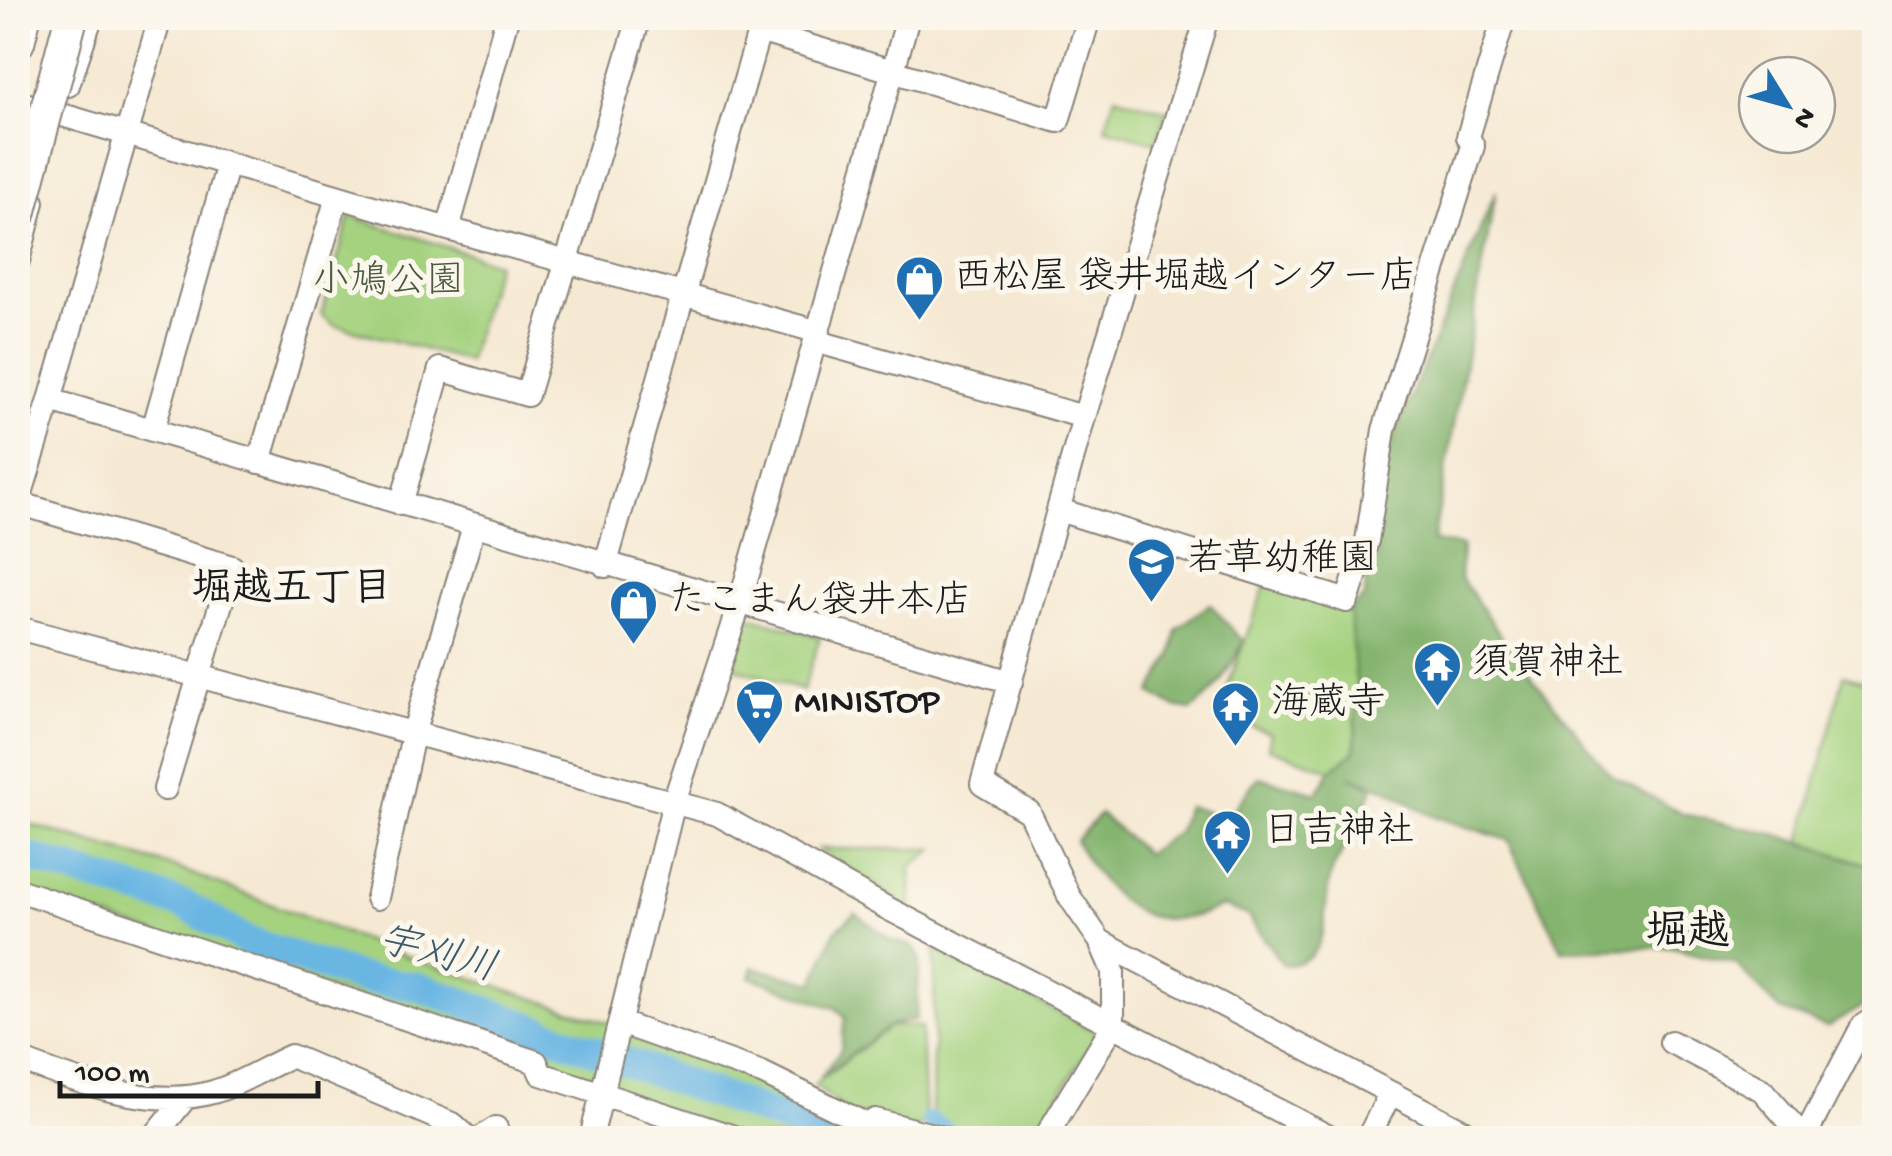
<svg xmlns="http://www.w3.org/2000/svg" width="1892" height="1156" font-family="'Gochi Hand','Klee One',sans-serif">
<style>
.green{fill:#a5d27f;stroke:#60774e;stroke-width:2.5}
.forest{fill:#84b46e;stroke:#506845;stroke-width:2.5}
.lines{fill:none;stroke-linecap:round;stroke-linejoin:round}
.canal{stroke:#69b6e3;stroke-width:18}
.river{stroke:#69b6e3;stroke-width:30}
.minor-casing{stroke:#898278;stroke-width:26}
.highway-casing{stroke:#898278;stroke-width:36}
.minor{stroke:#fff;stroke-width:22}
.highway{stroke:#fff;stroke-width:32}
.highway-bridge-casing{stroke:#898278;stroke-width:36;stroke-linecap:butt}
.highway-bridge{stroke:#fff;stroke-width:32}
.labels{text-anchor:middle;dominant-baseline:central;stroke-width:10;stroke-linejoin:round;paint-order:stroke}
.poi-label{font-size:38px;fill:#1c1c1c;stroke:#fbf7ec;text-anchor:start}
.park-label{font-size:38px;fill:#4c5c3f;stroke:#fbf7ec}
.neighbourhood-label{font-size:40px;font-weight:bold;fill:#1c1c1c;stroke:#fbf7ec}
.water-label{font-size:40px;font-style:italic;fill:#3b5a6c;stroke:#fbf7ec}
.quarter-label{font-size:42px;font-weight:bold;fill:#1c1c1c;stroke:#fbf7ec}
</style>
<rect width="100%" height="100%" fill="#fbf7ec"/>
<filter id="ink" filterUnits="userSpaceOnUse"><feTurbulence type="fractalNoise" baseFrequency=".01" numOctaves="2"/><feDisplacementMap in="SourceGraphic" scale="20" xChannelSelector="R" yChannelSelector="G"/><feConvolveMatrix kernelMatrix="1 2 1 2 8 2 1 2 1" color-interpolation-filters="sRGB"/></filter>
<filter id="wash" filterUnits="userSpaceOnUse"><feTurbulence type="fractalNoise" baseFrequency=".0048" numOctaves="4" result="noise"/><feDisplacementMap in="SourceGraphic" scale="40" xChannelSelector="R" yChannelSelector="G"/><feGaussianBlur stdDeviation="2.25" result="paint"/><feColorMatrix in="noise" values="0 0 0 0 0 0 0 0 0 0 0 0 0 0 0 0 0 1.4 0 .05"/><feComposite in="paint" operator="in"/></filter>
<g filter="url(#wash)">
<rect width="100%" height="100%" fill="#f6e9d3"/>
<path class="green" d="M1115,96L1167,111L1157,143L1105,128Z
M350,216L497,263L468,361L334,325L321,315Z
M1266,583L1349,611L1360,627L1355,751L1331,770L1268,748L1271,734L1218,713Z
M749,616L820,637L803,691L733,667Z
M1844,675L1874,684V867L1801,842Z
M18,821L177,868L405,956L746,1068L849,1113L814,1085L890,1026L921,1027L925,1124L888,1138H738L538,1057L18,889Z
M818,849H935L911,867V910Z
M935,949L1098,1033L1032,1138H969L932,1113Z"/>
<path class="forest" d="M1496,191L1433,542L1462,546L1460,577L1516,657L1611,775L1683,814L1778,835L1874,867V1000L1827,1027L1780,1010L1736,964L1669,947L1562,950L1508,840L1430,815L1387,789L1349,776L1373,788C1362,815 1348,840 1335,865C1317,899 1339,964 1283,965L1247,915L1223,906C1148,940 1112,904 1075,841L1100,814L1146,854L1178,831L1187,806L1227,818L1258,777L1317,793L1331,770L1355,751L1356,682L1349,611L1364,597L1376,480Z
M1210,604L1244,642C1230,667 1216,694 1191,710L1174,707L1151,693L1172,655L1177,629Z
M855,913L891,940L913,946L920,958L916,1019L890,1026L820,1078L841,1050L845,1016L835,1008L750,977L753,967L814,983L835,931Z"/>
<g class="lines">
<path class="canal" d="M930,1121L959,1138"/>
<path class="river" d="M18,854L187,906L247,941L363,979L420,987L836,1138"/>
</g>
</g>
<g filter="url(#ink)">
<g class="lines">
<defs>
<path id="minor" d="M160,18L50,400L1011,682
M759,31L1058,121L1089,18
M68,85L91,18
M18,102L448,229L819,332
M448,229L507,18
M18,261L33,202
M815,341L1084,417
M50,400L18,503L232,567L165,789
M153,430L228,164
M259,462L337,197
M401,504L440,369L527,395L639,18
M1059,510L1347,601L1367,541L1384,430L1473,146L1468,137L1504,18
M605,566L763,18
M18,628L717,814L885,907L1331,1138
M18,890L536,1062L541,1074L737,1138
M377,898L414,731L474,526
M1100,941L1477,1138
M620,1023L762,1073L894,1138
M1671,1042L1762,1090L1804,1138
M18,1059C76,1082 151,1110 213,1092C240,1084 266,1067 291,1056L454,1125L468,1138
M875,1120L944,1138
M153,1138L186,1097
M481,1138L496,1128
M591,1138L674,802L739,605L908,18
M1045,1138L1113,1025V971L1100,941L1069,896L1029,812L982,784L1084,417L1207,18
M1368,1138L1390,1094
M1804,1138L1862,1027L1874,1019"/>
<path id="highway" d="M18,42L24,18"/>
</defs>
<use href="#minor" class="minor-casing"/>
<use href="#highway" class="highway-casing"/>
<use href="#minor" class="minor"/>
<use href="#highway" class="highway"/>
<defs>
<path id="highway-bridge" d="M18,218L71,18"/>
</defs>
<use href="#highway-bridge" class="highway-bridge-casing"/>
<use href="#highway-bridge" class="highway-bridge"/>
</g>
</g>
<defs>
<symbol id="shop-pin" viewBox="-11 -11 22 30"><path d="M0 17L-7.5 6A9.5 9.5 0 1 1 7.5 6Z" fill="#1f6fb2" stroke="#fbf7ec"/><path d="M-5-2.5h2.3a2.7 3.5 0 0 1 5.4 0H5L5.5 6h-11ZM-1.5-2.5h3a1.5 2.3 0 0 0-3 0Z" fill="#fff"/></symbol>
<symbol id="school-pin" viewBox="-11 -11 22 30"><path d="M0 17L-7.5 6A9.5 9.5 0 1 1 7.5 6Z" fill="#1f6fb2" stroke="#fbf7ec"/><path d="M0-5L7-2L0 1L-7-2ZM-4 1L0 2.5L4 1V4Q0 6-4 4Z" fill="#fff"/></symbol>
<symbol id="temple-pin" viewBox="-11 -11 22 30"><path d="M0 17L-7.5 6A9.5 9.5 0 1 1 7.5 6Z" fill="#1f6fb2" stroke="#fbf7ec"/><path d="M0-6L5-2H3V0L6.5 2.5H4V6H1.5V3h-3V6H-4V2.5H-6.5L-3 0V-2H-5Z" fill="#fff"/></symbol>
<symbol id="supermarket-pin" viewBox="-11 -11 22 30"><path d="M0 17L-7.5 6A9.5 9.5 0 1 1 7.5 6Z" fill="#1f6fb2" stroke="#fbf7ec"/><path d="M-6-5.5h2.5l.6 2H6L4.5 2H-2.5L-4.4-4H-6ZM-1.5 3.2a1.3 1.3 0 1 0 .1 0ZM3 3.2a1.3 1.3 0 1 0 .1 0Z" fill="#fff"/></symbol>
</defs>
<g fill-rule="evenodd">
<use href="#shop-pin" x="892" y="252" width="55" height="75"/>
<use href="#school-pin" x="1124" y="534" width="55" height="75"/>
<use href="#shop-pin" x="606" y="576" width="55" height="75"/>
<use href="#temple-pin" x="1410" y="638" width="55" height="75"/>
<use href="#supermarket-pin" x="732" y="676" width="55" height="75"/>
<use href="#temple-pin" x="1208" y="678" width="55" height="75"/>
<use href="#temple-pin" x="1200" y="806" width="55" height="75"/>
</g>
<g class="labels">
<g class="poi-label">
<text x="954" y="280">西松屋 袋井堀越インター店</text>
<text x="1187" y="562">若草幼稚園</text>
<text x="668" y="604">たこまん袋井本店</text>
<text x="1472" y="666">須賀神社</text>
<text x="794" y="704">MINISTOP</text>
<text x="1271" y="706">海蔵寺</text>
<text x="1263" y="834">日吉神社</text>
</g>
<g class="park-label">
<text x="388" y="284">小鳩公園</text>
</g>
<g class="neighbourhood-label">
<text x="292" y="591">堀越五丁目</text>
</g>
<g class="water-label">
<text transform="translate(437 957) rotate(15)">宇刈川</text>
</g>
<g class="quarter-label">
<text x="1688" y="935">堀越</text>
</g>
</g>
<rect width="1892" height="1156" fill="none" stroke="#fbf7ec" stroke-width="60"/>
<g transform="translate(1787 105) rotate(127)"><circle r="48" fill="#fbf7ec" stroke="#a29f99" stroke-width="2.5"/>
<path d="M0-8L18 38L0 25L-18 38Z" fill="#1f6fb2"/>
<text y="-15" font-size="28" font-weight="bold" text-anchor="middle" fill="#1c1c1c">N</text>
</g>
<path d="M60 1081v15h258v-15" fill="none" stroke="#1c1c1c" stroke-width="5"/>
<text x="75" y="1081" font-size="30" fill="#1c1c1c" stroke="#fbf7ec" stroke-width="8" paint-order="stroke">100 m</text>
</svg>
